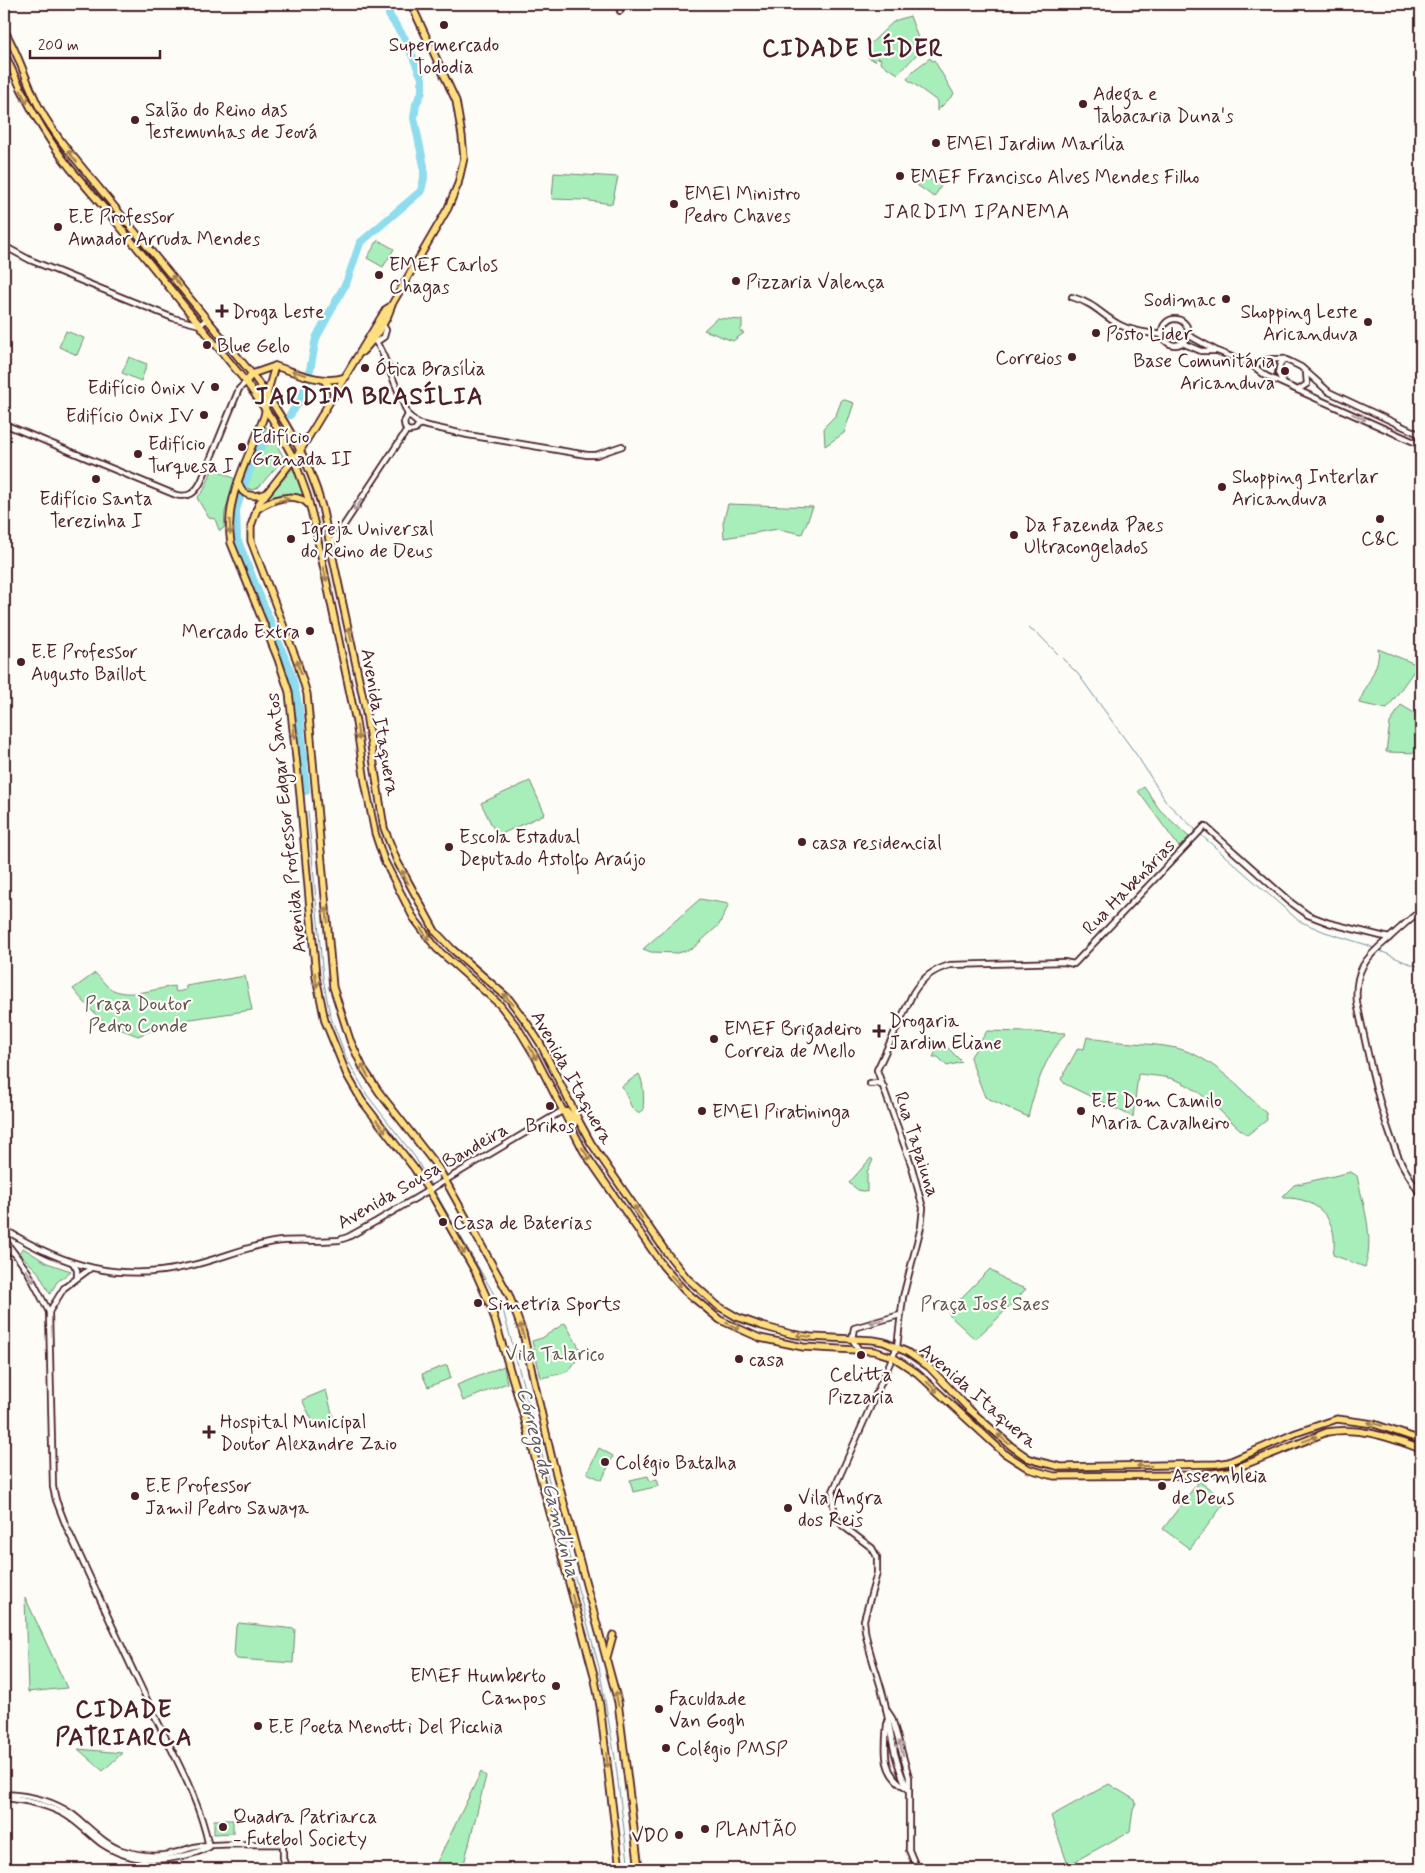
<svg xmlns="http://www.w3.org/2000/svg" width="1425" height="1873" font-family="Mynerve,sans-serif">
	<style>
		.green { fill: #a8eeba; stroke: #798672 }
		.lines { fill: none; stroke-linecap: round; stroke-linejoin: round }
		.stream { stroke: #73909f; stroke-width: 1 }
		.river { stroke: #8edced; stroke-width: 8 }
		.minor-casing { stroke: #4a1f2b; stroke-width: 8 }
		.major-casing { stroke: #4a1f2b; stroke-width: 9 }
		.minor { stroke: #fdfcf7; stroke-width: 4.5 }
		.major { stroke: #fedf80; stroke-width: 5.5 }
		.oneway { stroke: #a47f56 }
		.oneway2 { stroke: #ac999b }
		.poi-dot { fill: #4a1f2b; stroke: #fdfcf7; stroke-width: 2 }
		.labels { text-anchor: middle; stroke-width: 4.5; stroke-linejoin: round; paint-order: stroke }
		.poi-label { font-size: 19px; fill: #4a1f2b; stroke: #fdfcf7; text-anchor: start }
		.street-label { font-size: 19px; fill: #4a1f2b; stroke: #fdfcf7 }
		.park-label { font-size: 19px; fill: #62534f; stroke: #fdfcf7 }
		.neighbourhood-label { font-size: 20px; letter-spacing: 1px; fill: #4a1f2b; stroke: #fdfcf7 }
		.water-label { font-size: 20px; font-style: italic; fill: #5e5865; stroke: #fdfcf7 }
		.district-label { font-size: 24px; font-weight: bold; letter-spacing: 1px; fill: #4a1f2b; stroke: #fdfcf7 }
	</style>
	<rect width="100%" height="100%" fill="#fdfcf7"/>
	<filter id="ink" filterUnits="userSpaceOnUse"><feTurbulence type="fractalNoise" baseFrequency=".02" numOctaves="2"/><feDisplacementMap in="SourceGraphic" scale="10" xChannelSelector="R" yChannelSelector="G"/><feConvolveMatrix kernelMatrix="1 2 1 2 8 2 1 2 1" color-interpolation-filters="sRGB"/></filter>
	<g filter="url(#ink)">
		<g class="green">
			<polygon points="910,16 922,49 898,74 880,63 881,59 877,58 875,61 868,57 871,52 866,48 894,21"/>
			<polygon points="930,58 932,61 934,60 954,94 937,111 937,101 907,79 914,70"/>
			<polygon points="554,173 618,177 612,204 583,200 552,199"/>
			<polygon points="923,175 941,186 934,197 917,185"/>
			<polygon points="378,240 394,249 383,267 367,258"/>
			<polygon points="717,318 742,320 742,327 740,331 744,333 733,341 704,330"/>
			<polygon points="66,331 84,338 77,355 59,347"/>
			<polygon points="129,357 147,364 141,381 122,373"/>
			<polygon points="842,399 854,403 844,433 825,446 824,427 836,415"/>
			<polygon points="266,426 284,458 259,487 252,490 247,488 245,484"/>
			<polygon points="213,468 235,479 225,512 224,528 221,530 219,530 215,519 209,518 197,498 204,490"/>
			<polygon points="293,468 304,496 291,493 265,501"/>
			<polygon points="728,504 813,507 802,534 778,529 724,538 723,523"/>
			<path d="M1378,649l40,16 -31,44 -28,-6c5,-14 23,-40 19,-54z"/>
			<polygon points="1401,705 1421,717 1421,753 1386,752 1390,723"/>
			<polygon points="530,781 545,814 497,836 481,803"/>
			<polygon points="1144,787 1160,810 1189,837 1179,847 1138,791"/>
			<polygon points="700,899 729,904 719,925 692,949 678,953 651,952 643,949"/>
			<path d="M95,973c4,3 7,8 11,12 16,16 48,4 68,1l2,6 10,-2v-4l59,-10 7,34 -68,10 1,4 -29,5 -18,7 -23,-9 -2,2 -21,-18 -19,-22z"/>
			<path d="M987,1031l79,2c-22,25 -30,53 -38,84l-43,-20 -15,-39z"/>
			<path d="M1087,1037c29,7 60,5 89,11 36,8 64,41 90,65l1,7 -20,15c-22,-17 -41,-42 -66,-53 -13,-6 -28,-6 -42,-8l-1,1 -5,42 -68,-33 -4,-5 17,-31 6,1z"/>
			<polygon points="941,1041 962,1062 947,1066 938,1057 933,1057"/>
			<path d="M639,1074c5,9 5,25 4,36l-5,3 -6,-5 -10,-22z"/>
			<polygon points="871,1158 873,1160 867,1172 867,1192 858,1190 849,1183"/>
			<path d="M1351,1172l6,4c6,29 18,61 8,91l-32,-12c7,-34 -15,-58 -49,-57l-1,-2 11,-11z"/>
			<polygon points="23,1248 47,1263 71,1271 57,1282 50,1294 38,1272 19,1253"/>
			<polygon points="990,1269 1010,1283 1026,1289 996,1320 975,1339 950,1316 948,1311"/>
			<path d="M565,1323l16,28c-12,25 -15,21 -40,27l-9,-37 10,-3z"/>
			<polygon points="447,1365 451,1378 428,1387 422,1374"/>
			<polygon points="504,1366 507,1383 463,1401 457,1385"/>
			<polygon points="326,1390 334,1421 316,1428 302,1400"/>
			<polygon points="599,1448 613,1456 602,1480 587,1473"/>
			<polygon points="648,1476 650,1481 657,1479 659,1486 633,1492 630,1480"/>
			<polygon points="1199,1481 1226,1501 1190,1549 1163,1529"/>
			<polygon points="25,1598 26,1599 67,1688 28,1692"/>
			<polygon points="239,1623 295,1629 293,1663 237,1659 234,1655 236,1626"/>
			<polygon points="78,1749 122,1753 103,1771"/>
			<polygon points="481,1772 486,1776 463,1868 437,1869 436,1864"/>
			<polygon points="1109,1784 1135,1800 1136,1804 1133,1810 1130,1831 1068,1865 1051,1816"/>
			<polygon points="214,1820 233,1820 233,1833 214,1834"/>
		</g>
		<g class="lines">
			<g class="stream">
				<polyline points="1028,628 1039,635 1078,674 1138,757 1167,803 1197,831"/>
				<polyline points="308,811 323,978 330,1015 346,1057 367,1095 415,1157 503,1310 599,1667 615,1758 629,1869"/>
				<polyline points="1200,834 1299,921 1325,932 1367,945 1405,962 1421,967"/>
			</g>
			<g class="river">
				<polyline points="310,370 316,338 347,281 360,243 421,191 424,178 424,166 414,118 416,104 422,92 422,78 405,39 389,15 390,4"/>
				<polyline points="290,415 301,399 307,382"/>
				<path d="M243,489c8,-23 13,-40 31,-58"/>
				<polyline points="241,494 236,510 237,539 292,676 299,708 306,791"/>
			</g>
			<defs>
				<g id="minor">
					<polyline points="620,11 621,4"/>
					<polyline points="4,246 30,260 173,318 200,325 207,319"/>
					<path d="M1072,297c24,7 29,18 48,28 13,7 29,8 43,10"/>
					<circle cx="1175" cy="332" r="13"/>
					<polyline points="1188,335 1217,351 1252,365 1266,376 1421,445"/>
					<polyline points="373,341 378,341 384,337 386,330 382,323"/>
					<polyline points="376,342 381,350 408,415 419,424 468,435 587,455 596,455 622,446"/>
					<polyline points="1182,343 1201,351 1216,351"/>
					<polyline points="1252,365 1271,359 1284,359 1291,362 1301,367 1329,392 1421,435"/>
					<polyline points="1283,382 1278,373 1280,364 1284,359"/>
					<polyline points="1298,390 1307,384 1306,373"/>
					<polyline points="408,415 404,422 405,428 409,431 415,430 419,424"/>
					<path d="M4,424l172,71c13,3 19,-2 25,-13l38,-93 7,-7"/>
					<polyline points="321,556 334,540 407,430"/>
					<path d="M1421,910c-11,9 -22,19 -33,29 -23,19 -34,32 -31,64 11,51 21,104 41,153 6,14 16,27 23,40"/>
					<polyline points="870,1084 878,1083 884,1087"/>
					<path d="M4,1229c59,37 115,54 185,37 28,-6 56,-19 85,-24 21,-3 43,0 65,-2l9,-3 29,-16 185,-110"/>
					<path d="M4,1239l24,33 21,40 4,175 3,13 10,26c29,61 56,123 86,184 21,44 47,87 57,137"/>
					<polyline points="4,1249 14,1253"/>
					<polyline points="73,1263 77,1270 77,1277"/>
					<polyline points="49,1312 64,1288 91,1268"/>
					<polyline points="859,1350 852,1339 854,1328 900,1315"/>
					<polyline points="886,1709 892,1718 909,1777 909,1850 917,1869"/>
					<path d="M887,1724c-2,26 -6,50 20,64"/>
					<path d="M908,1789c-13,-25 -17,-54 -22,-81 -5,-27 -17,-52 -21,-78l-1,-10 13,-47v-16l-5,-9 -29,-22 -6,-7 -4,-14v-14l64,-144 6,-50 18,-70 2,-19 -12,-44 -34,-94 36,-77c10,-16 20,-23 37,-28l114,-3 10,2 131,-138 84,75 19,14 21,8 60,15"/>
					<path d="M4,1794c24,1 48,6 68,20 16,12 30,29 49,36 16,5 37,8 53,3 9,-2 17,-6 26,-7 27,-3 56,-1 83,-2v14l4,11"/>
					<path d="M4,1798c23,2 42,6 62,17 13,8 24,20 36,29 27,18 55,19 85,11 8,-2 15,-4 22,-8"/>
				</g>
				<g id="major">
					<path d="M4,30c15,24 22,52 35,77 8,15 18,29 28,42l185,225c30,41 57,84 70,133l43,200 19,121 13,33 38,70 17,18 57,50 18,24 13,20 40,80 11,20 75,109 21,26 31,28 19,11 25,9 29,8 20,3 62,3 11,2 23,10 22,15 41,43 41,36 17,12 8,3 25,6 156,-3 12,-2 67,-29 41,-14 37,5 47,16"/>
					<path d="M4,52c19,43 37,79 66,116l47,55 129,159 26,37 22,40 13,36 7,27 42,200 9,60 10,51 9,27 29,57 24,32 63,56 18,23 18,30 48,94 79,114 21,24 36,30 40,18 43,9 71,4 19,6 24,16 87,80 25,16 25,7 142,-1 33,-4 98,-39c33,-6 63,6 94,17"/>
					<polyline points="391,306 386,309 300,451 259,503 251,526 251,541 297,661 307,694 333,987 350,1040 363,1068 379,1092 439,1169 509,1295 523,1333 552,1459 618,1702 639,1869"/>
					<path d="M362,352c8,-7 28,-35 29,-46l57,-98 10,-24 6,-26 -2,-22 -6,-35 -45,-97"/>
					<path d="M275,366c-3,10 -6,20 -8,30 -1,7 -1,16 -4,23 -14,39 -40,80 -32,124l47,116 11,33 11,103 16,182 9,44 22,54 15,26 52,67 20,31 41,72 16,36 33,110 70,258 6,31 20,163"/>
					<path d="M275,366c23,7 47,19 71,11"/>
					<polyline points="323,380 331,387 334,396"/>
					<polyline points="246,382 252,374 275,366"/>
					<path d="M239,484c3,13 15,13 26,10"/>
					<path d="M256,510c14,-10 40,-20 53,-5"/>
					<polyline points="562,1111 568,1112 575,1122"/>
					<polyline points="607,1657 613,1635"/>
				</g>
			</defs>
			<use href="#minor" class="minor-casing"/>
			<use href="#major" class="major-casing"/>
			<use href="#minor" class="minor"/>
			<use href="#major" class="major"/>
		</g>
		<defs><path id="oneway-shaft" d="M-6 0H5M1.5-3L5.5 0L1.5 3" fill="none" stroke-width="1.6" stroke-linecap="round" stroke-linejoin="round" transform="scale(1.25)"/></defs>
		<g class="oneway">
			<use href="#oneway-shaft" transform="translate(24 97) rotate(64)"/>
			<use href="#oneway-shaft" transform="translate(72 156) rotate(-130)"/>
			<use href="#oneway-shaft" transform="translate(176 281) rotate(-130)"/>
			<use href="#oneway-shaft" transform="translate(299 373) rotate(-163)"/>
			<use href="#oneway-shaft" transform="translate(282 500) rotate(-14)"/>
			<use href="#oneway-shaft" transform="translate(230 527) rotate(87)"/>
			<use href="#oneway-shaft" transform="translate(325 574) rotate(78)"/>
			<use href="#oneway-shaft" transform="translate(350 634) rotate(-102)"/>
			<use href="#oneway-shaft" transform="translate(299 667) rotate(-109)"/>
			<use href="#oneway-shaft" transform="translate(294 731) rotate(84)"/>
			<use href="#oneway-shaft" transform="translate(358 733) rotate(82)"/>
			<use href="#oneway-shaft" transform="translate(405 877) rotate(-117)"/>
			<use href="#oneway-shaft" transform="translate(327 915) rotate(-95)"/>
			<use href="#oneway-shaft" transform="translate(425 934) rotate(55)"/>
			<use href="#oneway-shaft" transform="translate(316 980) rotate(82)"/>
			<use href="#oneway-shaft" transform="translate(508 999) rotate(-133)"/>
			<use href="#oneway-shaft" transform="translate(533 1053) rotate(61)"/>
			<use href="#oneway-shaft" transform="translate(365 1071) rotate(-120)"/>
			<use href="#oneway-shaft" transform="translate(381 1126) rotate(52)"/>
			<use href="#oneway-shaft" transform="translate(586 1154) rotate(58)"/>
			<use href="#oneway-shaft" transform="translate(638 1212) rotate(-124)"/>
			<use href="#oneway-shaft" transform="translate(461 1248) rotate(60)"/>
			<use href="#oneway-shaft" transform="translate(676 1281) rotate(49)"/>
			<use href="#oneway-shaft" transform="translate(733 1326) rotate(24)"/>
			<use href="#oneway-shaft" transform="translate(522 1331) rotate(-107)"/>
			<use href="#oneway-shaft" transform="translate(804 1336) rotate(-172)"/>
			<use href="#oneway-shaft" transform="translate(932 1387) rotate(44)"/>
			<use href="#oneway-shaft" transform="translate(1375 1424) rotate(-167)"/>
			<use href="#oneway-shaft" transform="translate(1003 1439) rotate(-140)"/>
			<use href="#oneway-shaft" transform="translate(1310 1439) rotate(-21)"/>
			<use href="#oneway-shaft" transform="translate(1144 1466) rotate(180)"/>
			<use href="#oneway-shaft" transform="translate(574 1602) rotate(75)"/>
			<use href="#oneway-shaft" transform="translate(617 1699) rotate(-102)"/>
			<use href="#oneway-shaft" transform="translate(607 1760) rotate(83)"/>
		</g>
		<g class="oneway2">
			<use href="#oneway-shaft" transform="translate(1359 417) rotate(25)"/>
			<use href="#oneway-shaft" transform="translate(358 505) rotate(123)"/>
			<use href="#oneway-shaft" transform="translate(30 1276) rotate(58)"/>
			<use href="#oneway-shaft" transform="translate(877 1321) rotate(167)"/>
			<use href="#oneway-shaft" transform="translate(901 1748) rotate(-106)"/>
		</g>
	</g>
	<g class="poi-dot">
		<circle cx="444" cy="25" r="5"/>
		<circle cx="1083" cy="104" r="5"/>
		<circle cx="135" cy="120" r="5"/>
		<circle cx="936" cy="143" r="5"/>
		<circle cx="900" cy="176" r="5"/>
		<circle cx="674" cy="204" r="5"/>
		<circle cx="58" cy="227" r="5"/>
		<circle cx="379" cy="275" r="5"/>
		<circle cx="736" cy="281" r="5"/>
		<circle cx="1226" cy="299" r="5"/>
		<path d="M219.5 303.5h5v5h5v5h-5v5h-5v-5h-5v-5h5z"/>
		<circle cx="1368" cy="322" r="5"/>
		<circle cx="1096" cy="333" r="5"/>
		<circle cx="207" cy="345" r="5"/>
		<circle cx="1072" cy="357" r="5"/>
		<circle cx="365" cy="368" r="5"/>
		<circle cx="1285" cy="371" r="5"/>
		<circle cx="215" cy="387" r="5"/>
		<circle cx="204" cy="415" r="5"/>
		<circle cx="242" cy="447" r="5"/>
		<circle cx="138" cy="454" r="5"/>
		<circle cx="96" cy="479" r="5"/>
		<circle cx="1222" cy="487" r="5"/>
		<circle cx="1380" cy="519" r="5"/>
		<circle cx="1014" cy="535" r="5"/>
		<circle cx="291" cy="539" r="5"/>
		<circle cx="310" cy="631" r="5"/>
		<circle cx="21" cy="662" r="5"/>
		<circle cx="802" cy="842" r="5"/>
		<circle cx="449" cy="847" r="5"/>
		<path d="M876.5 1023.5h5v5h5v5h-5v5h-5v-5h-5v-5h5z"/>
		<circle cx="714" cy="1039" r="5"/>
		<circle cx="550" cy="1106" r="5"/>
		<circle cx="702" cy="1111" r="5"/>
		<circle cx="1081" cy="1111" r="5"/>
		<circle cx="443" cy="1222" r="5"/>
		<circle cx="478" cy="1303" r="5"/>
		<circle cx="861" cy="1355" r="5"/>
		<circle cx="739" cy="1359" r="5"/>
		<path d="M206.5 1424.5h5v5h5v5h-5v5h-5v-5h-5v-5h5z"/>
		<circle cx="605" cy="1462" r="5"/>
		<circle cx="1162" cy="1486" r="5"/>
		<circle cx="135" cy="1496" r="5"/>
		<circle cx="788" cy="1508" r="5"/>
		<circle cx="556" cy="1686" r="5"/>
		<circle cx="659" cy="1709" r="5"/>
		<circle cx="258" cy="1726" r="5"/>
		<circle cx="666" cy="1748" r="5"/>
		<circle cx="223" cy="1827" r="5"/>
		<circle cx="705" cy="1829" r="5"/>
		<circle cx="679" cy="1835" r="5"/>
	</g>
	<g class="labels">
		<g class="poi-label">
			<text x="444" y="51" text-anchor="middle">Supermercado<tspan x="444" dy="22">Tododia</tspan></text>
			<text x="1093" y="100">Adega e<tspan x="1093" dy="22">Tabacaria Duna's</tspan></text>
			<text x="145" y="116">Salão do Reino das<tspan x="145" dy="22">Testemunhas de Jeová</tspan></text>
			<text x="946" y="150">EMEI Jardim Marília</text>
			<text x="910" y="183">EMEF Francisco Alves Mendes Filho</text>
			<text x="684" y="200">EMEI Ministro<tspan x="684" dy="22">Pedro Chaves</tspan></text>
			<text x="68" y="223">E.E Professor<tspan x="68" dy="22">Amador Arruda Mendes</tspan></text>
			<text x="389" y="271">EMEF Carlos<tspan x="389" dy="22">Chagas</tspan></text>
			<text x="746" y="288">Pizzaria Valença</text>
			<text x="1216" y="306" text-anchor="end">Sodimac</text>
			<text x="232" y="318">Droga Leste</text>
			<text x="1358" y="318" text-anchor="end">Shopping Leste<tspan x="1358" dy="22">Aricanduva</tspan></text>
			<text x="1106" y="340">Posto Lider</text>
			<text x="217" y="352">Blue Gelo</text>
			<text x="1062" y="364" text-anchor="end">Correios</text>
			<text x="1275" y="367" text-anchor="end">Base Comunitária<tspan x="1275" dy="22">Aricanduva</tspan></text>
			<text x="375" y="375">Ótica Brasília</text>
			<text x="205" y="394" text-anchor="end">Edifício Onix V</text>
			<text x="194" y="422" text-anchor="end">Edifício Onix IV</text>
			<text x="252" y="443">Edifício<tspan x="252" dy="22">Granada II</tspan></text>
			<text x="148" y="450">Edifício<tspan x="148" dy="22">Turquesa I</tspan></text>
			<text x="1232" y="483">Shopping Interlar<tspan x="1232" dy="22">Aricanduva</tspan></text>
			<text x="96" y="505" text-anchor="middle">Edifício Santa<tspan x="96" dy="22">Terezinha I</tspan></text>
			<text x="1024" y="531">Da Fazenda Paes<tspan x="1024" dy="22">Ultracongelados</tspan></text>
			<text x="301" y="535">Igreja Universal<tspan x="301" dy="22">do Reino de Deus</tspan></text>
			<text x="1380" y="545" text-anchor="middle">C&amp;C</text>
			<text x="300" y="638" text-anchor="end">Mercado Extra</text>
			<text x="31" y="658">E.E Professor<tspan x="31" dy="22">Augusto Baillot</tspan></text>
			<text x="459" y="843">Escola Estadual<tspan x="459" dy="22">Deputado Astolfo Araújo</tspan></text>
			<text x="812" y="849">casa residencial</text>
			<text x="889" y="1027">Drogaria<tspan x="889" dy="22">Jardim Eliane</tspan></text>
			<text x="724" y="1035">EMEF Brigadeiro<tspan x="724" dy="22">Correia de Mello</tspan></text>
			<text x="1091" y="1107">E.E Dom Camilo<tspan x="1091" dy="22">Maria Cavalheiro</tspan></text>
			<text x="712" y="1118">EMEI Piratininga</text>
			<text x="550" y="1132" text-anchor="middle">Brikos</text>
			<text x="453" y="1229">Casa de Baterias</text>
			<text x="488" y="1310">Simetria Sports</text>
			<text x="749" y="1366">casa</text>
			<text x="861" y="1381" text-anchor="middle">Celitta<tspan x="861" dy="22">Pizzaria</tspan></text>
			<text x="220" y="1428">Hospital Municipal<tspan x="220" dy="22">Doutor Alexandre Zaio</tspan></text>
			<text x="615" y="1469">Colégio Batalha</text>
			<text x="1172" y="1482">Assembleia<tspan x="1172" dy="22">de Deus</tspan></text>
			<text x="145" y="1492">E.E Professor<tspan x="145" dy="22">Jamil Pedro Sawaya</tspan></text>
			<text x="798" y="1504">Vila Angra<tspan x="798" dy="22">dos Reis</tspan></text>
			<text x="546" y="1682" text-anchor="end">EMEF Humberto<tspan x="546" dy="22">Campos</tspan></text>
			<text x="669" y="1705">Faculdade<tspan x="669" dy="22">Van Gogh</tspan></text>
			<text x="268" y="1733">E.E Poeta Menotti Del Picchia</text>
			<text x="676" y="1755">Colégio PMSP</text>
			<text x="233" y="1823">Quadra Patriarca<tspan x="233" dy="22">- Futebol Society</tspan></text>
			<text x="715" y="1836">PLANTÃO</text>
			<text x="669" y="1842" text-anchor="end">VDO</text>
		</g>
		<g class="street-label">
			<text transform="translate(381 722) rotate(80)" y="7">Avenida Itaquera</text>
			<text transform="translate(285 823) rotate(-96)" y="7">Avenida Professor Edgar Santos</text>
			<text transform="translate(1128 886) rotate(-46)" y="7">Rua Habenárias</text>
			<text transform="translate(573 1077) rotate(61)" y="7">Avenida Itaquera</text>
			<text transform="translate(918 1144) rotate(72)" y="7">Rua Tapaiuna</text>
			<text transform="translate(422 1175) rotate(-30)" y="7">Avenida Sousa Bandeira</text>
			<text transform="translate(979 1395) rotate(41)" y="7">Avenida Itaquera</text>
		</g>
		<g class="park-label">
			<text x="138" y="1010">Praça Doutor<tspan x="138" dy="22">Pedro Conde</tspan></text>
			<text x="985" y="1310">Praça José Saes</text>
			<text x="555" y="1360">Vila Talarico</text>
		</g>
		<g class="neighbourhood-label">
			<text x="977" y="218">JARDIM IPANEMA</text>
		</g>
		<g class="water-label">
			<text transform="translate(549 1482) rotate(75)" y="7">Córrego da Gamelinha</text>
		</g>
		<g class="district-label">
			<text x="853" y="56">CIDADE LÍDER</text>
			<text x="369" y="404">JARDIM BRASÍLIA</text>
			<text x="124" y="1717">CIDADE<tspan x="124" dy="28">PATRIARCA</tspan></text>
		</g>
	</g>
	<rect width="1425" height="1873" fill="none" stroke="#fdfcf7" stroke-width="20"/>
	<rect x="10" y="10" width="1405" height="1853" fill="none" stroke="#4a1f2b" stroke-width="2" filter="url(#ink)"/>
	<path d="M30 50v8h130v-8" fill="none" stroke="#4a1f2b" stroke-width="2.5"/>
	<text x="38" y="50" font-size="15" fill="#4a1f2b" stroke="#fdfcf7" stroke-width="4" paint-order="stroke">200 m</text>
</svg>
